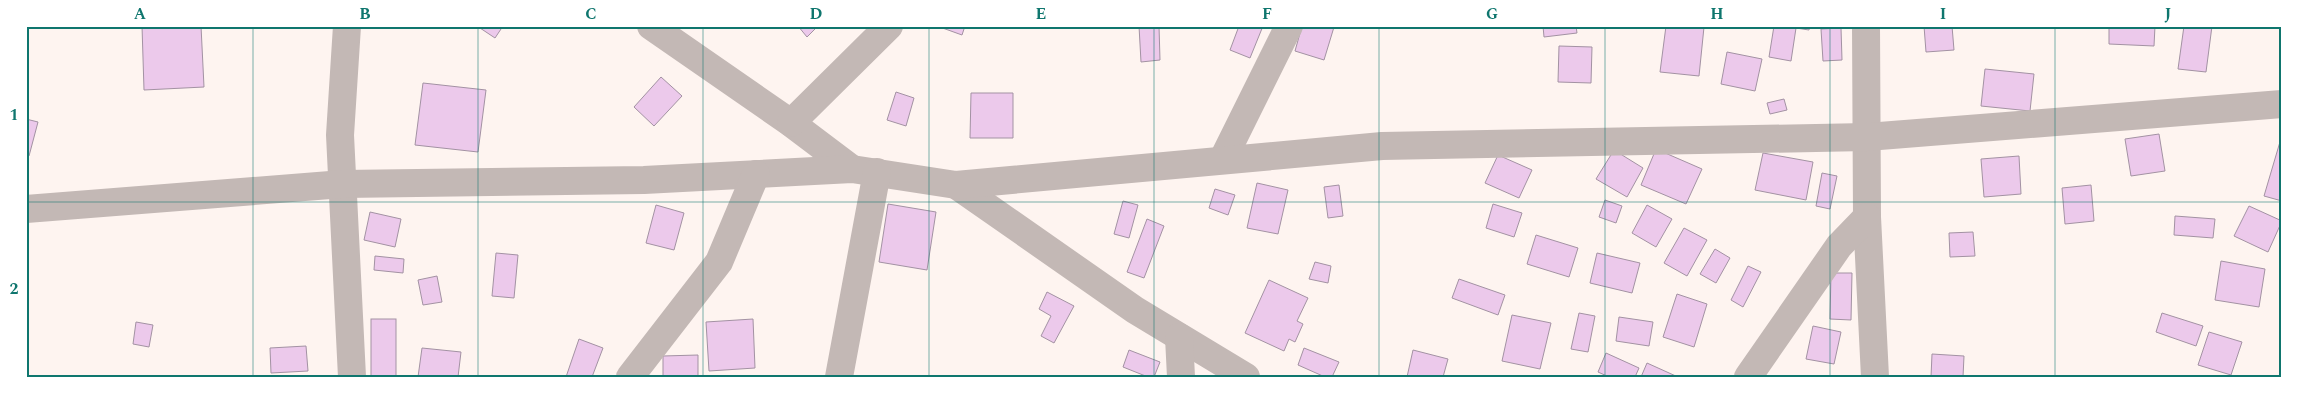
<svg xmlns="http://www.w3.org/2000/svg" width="2308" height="403" font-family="Spectral,serif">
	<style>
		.building { fill: #ecc9eb; stroke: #a392a3 }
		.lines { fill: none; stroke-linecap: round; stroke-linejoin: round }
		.street { stroke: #c3b8b5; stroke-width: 28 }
		.grid { fill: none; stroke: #0f766e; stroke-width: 1; stroke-opacity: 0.55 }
		.neatline { fill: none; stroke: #0f766e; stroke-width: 2 }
		.grid-label { font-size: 16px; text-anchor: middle; font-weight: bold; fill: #0f766e }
	</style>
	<rect width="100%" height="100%" fill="#fef4f0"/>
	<g class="building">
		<polygon points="142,26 201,26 204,87 144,90"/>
		<polygon points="477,26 503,26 495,38"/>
		<polygon points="798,26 818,26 807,37"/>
		<polygon points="937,26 965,26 962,35"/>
		<polygon points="1139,26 1159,26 1160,60 1141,62"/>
		<polygon points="1239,26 1263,26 1250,58 1230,50"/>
		<polygon points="1302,26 1334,27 1324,60 1295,51"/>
		<polygon points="1543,26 1576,26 1577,33 1544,37"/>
		<polygon points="1666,26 1704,27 1699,76 1660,72"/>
		<polygon points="1774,26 1810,26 1809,30 1796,28 1791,61 1769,57"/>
		<polygon points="1924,26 1952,26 1954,50 1926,52"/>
		<polygon points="2109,26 2155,26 2154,46 2109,44"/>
		<polygon points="2184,26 2212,26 2206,72 2178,69"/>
		<polygon points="1841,28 1842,60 1823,61 1821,29"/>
		<polygon points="1559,46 1592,47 1591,83 1558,82"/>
		<polygon points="1727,52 1762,59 1755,91 1721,84"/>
		<polygon points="1985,69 2034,74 2030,111 1981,106"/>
		<polygon points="661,77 682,96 654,126 634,107"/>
		<polygon points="423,83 486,90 478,152 415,145"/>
		<polygon points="896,92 914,98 906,126 887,120"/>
		<polygon points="971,93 1013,93 1013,138 970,138"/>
		<polygon points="1784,99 1787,110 1770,114 1767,103"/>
		<polygon points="26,119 38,122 29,156 26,155"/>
		<polygon points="2159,134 2165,171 2131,176 2125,139"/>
		<polygon points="2282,135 2282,201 2264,196"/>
		<polygon points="1656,149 1702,169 1686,204 1641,185"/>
		<polygon points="1614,150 1643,168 1627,197 1596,179"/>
		<polygon points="1763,153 1813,162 1806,200 1755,190"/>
		<polygon points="1498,155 1532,170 1519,198 1485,183"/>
		<polygon points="2019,156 2021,194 1984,197 1981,159"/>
		<polygon points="1822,173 1837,176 1830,209 1816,206"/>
		<polygon points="1257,183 1288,190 1278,234 1247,228"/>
		<polygon points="1339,185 1343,216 1328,218 1324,187"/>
		<polygon points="2091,185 2094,221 2065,224 2062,188"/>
		<polygon points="1215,189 1235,195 1228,215 1209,208"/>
		<polygon points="1605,200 1622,206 1616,223 1599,217"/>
		<polygon points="1123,201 1138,205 1129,238 1114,234"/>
		<polygon points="888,204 936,212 927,270 879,262"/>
		<polygon points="1493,204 1522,213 1514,237 1486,228"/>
		<polygon points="656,205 684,213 674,250 646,243"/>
		<polygon points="1647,205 1672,219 1656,247 1632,233"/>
		<polygon points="2249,206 2282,221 2268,252 2234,236"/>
		<polygon points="370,212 401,219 395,247 364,240"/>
		<polygon points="2175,216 2215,219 2213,238 2174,235"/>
		<polygon points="1147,219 1164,226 1144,278 1127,272"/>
		<polygon points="1684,228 1707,240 1687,276 1664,263"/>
		<polygon points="1973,232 1975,256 1950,257 1949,233"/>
		<polygon points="1536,235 1578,248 1569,277 1527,264"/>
		<polygon points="1715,249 1730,258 1716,283 1700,274"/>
		<polygon points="496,253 518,255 514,298 492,296"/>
		<polygon points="1597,253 1640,263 1632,293 1590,283"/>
		<polygon points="375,256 404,259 403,273 374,270"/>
		<polygon points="2221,261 2265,269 2259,307 2215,300"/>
		<polygon points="1315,262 1331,266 1328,283 1309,279"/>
		<polygon points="1748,266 1761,272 1743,307 1731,300"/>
		<polygon points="1831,273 1852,273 1851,320 1830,319"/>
		<polygon points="437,276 442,302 423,305 418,280"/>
		<polygon points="1459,279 1505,295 1498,315 1452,298"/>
		<polygon points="1269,280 1308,298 1297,321 1303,324 1295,342 1289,339 1284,351 1245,333"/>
		<polygon points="1047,292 1074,306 1054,343 1041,336 1051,316 1039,309"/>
		<polygon points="1677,294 1707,304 1694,347 1663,337"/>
		<polygon points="1579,313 1595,316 1588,352 1571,349"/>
		<polygon points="2162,313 2203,326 2196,346 2156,332"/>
		<polygon points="1512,315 1551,323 1540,369 1502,361"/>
		<polygon points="1619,317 1653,322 1649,346 1616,341"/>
		<rect x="371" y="319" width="25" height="58"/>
		<polygon points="753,319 755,368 709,371 706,322"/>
		<polygon points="136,322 153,325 149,347 133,344"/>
		<polygon points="1813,326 1841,332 1834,364 1806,359"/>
		<polygon points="2209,332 2242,342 2231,375 2198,365"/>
		<polygon points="579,339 603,348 592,377 566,377"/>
		<polygon points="306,346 308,371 271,373 270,348"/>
		<polygon points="422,348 461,352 458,377 418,377"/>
		<polygon points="1304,348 1339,362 1332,377 1325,377 1298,365"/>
		<polygon points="1129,350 1160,362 1154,377 1148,377 1123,367"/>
		<polygon points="1413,350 1448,359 1443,377 1407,377"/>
		<polygon points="1606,353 1639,368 1635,377 1609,377 1598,372"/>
		<polygon points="1932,354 1964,356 1963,377 1931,377"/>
		<polygon points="698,355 698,377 663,377 663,356"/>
		<polygon points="1647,363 1678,377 1641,377"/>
	</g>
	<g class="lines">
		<g class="street">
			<polyline points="347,26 340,135 352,377"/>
			<polyline points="651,26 791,123 852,169"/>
			<polyline points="1866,26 1867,217 1875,377"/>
			<polyline points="791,123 889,26"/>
			<polyline points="1223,159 1289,26"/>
			<polyline points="956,185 1135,310 1246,377"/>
			<polyline points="26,209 343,184 644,180 852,169 956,185 1382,146 1867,137 2282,104"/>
			<polyline points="1179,337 1181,377"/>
			<polyline points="630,377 719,262 756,174"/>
			<polyline points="839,377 877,172"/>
			<polyline points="1748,377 1839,246 1867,217"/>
		</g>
	</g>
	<path class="grid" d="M253,26v351M478,26v351M703,26v351M929,26v351M1154,26v351M1379,26v351M1605,26v351M1830,26v351M2055,26v351M26,202h2256"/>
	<rect width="2308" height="403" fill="none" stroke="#ffffff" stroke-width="55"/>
	<rect x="28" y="28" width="2252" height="348" class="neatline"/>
	<g class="grid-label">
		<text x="140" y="19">A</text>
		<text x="365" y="19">B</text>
		<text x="591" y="19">C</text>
		<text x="816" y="19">D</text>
		<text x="1041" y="19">E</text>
		<text x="1267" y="19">F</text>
		<text x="1492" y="19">G</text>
		<text x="1717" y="19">H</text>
		<text x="1943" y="19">I</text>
		<text x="2168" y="19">J</text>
		<text x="14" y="120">1</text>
		<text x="14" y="294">2</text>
	</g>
</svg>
